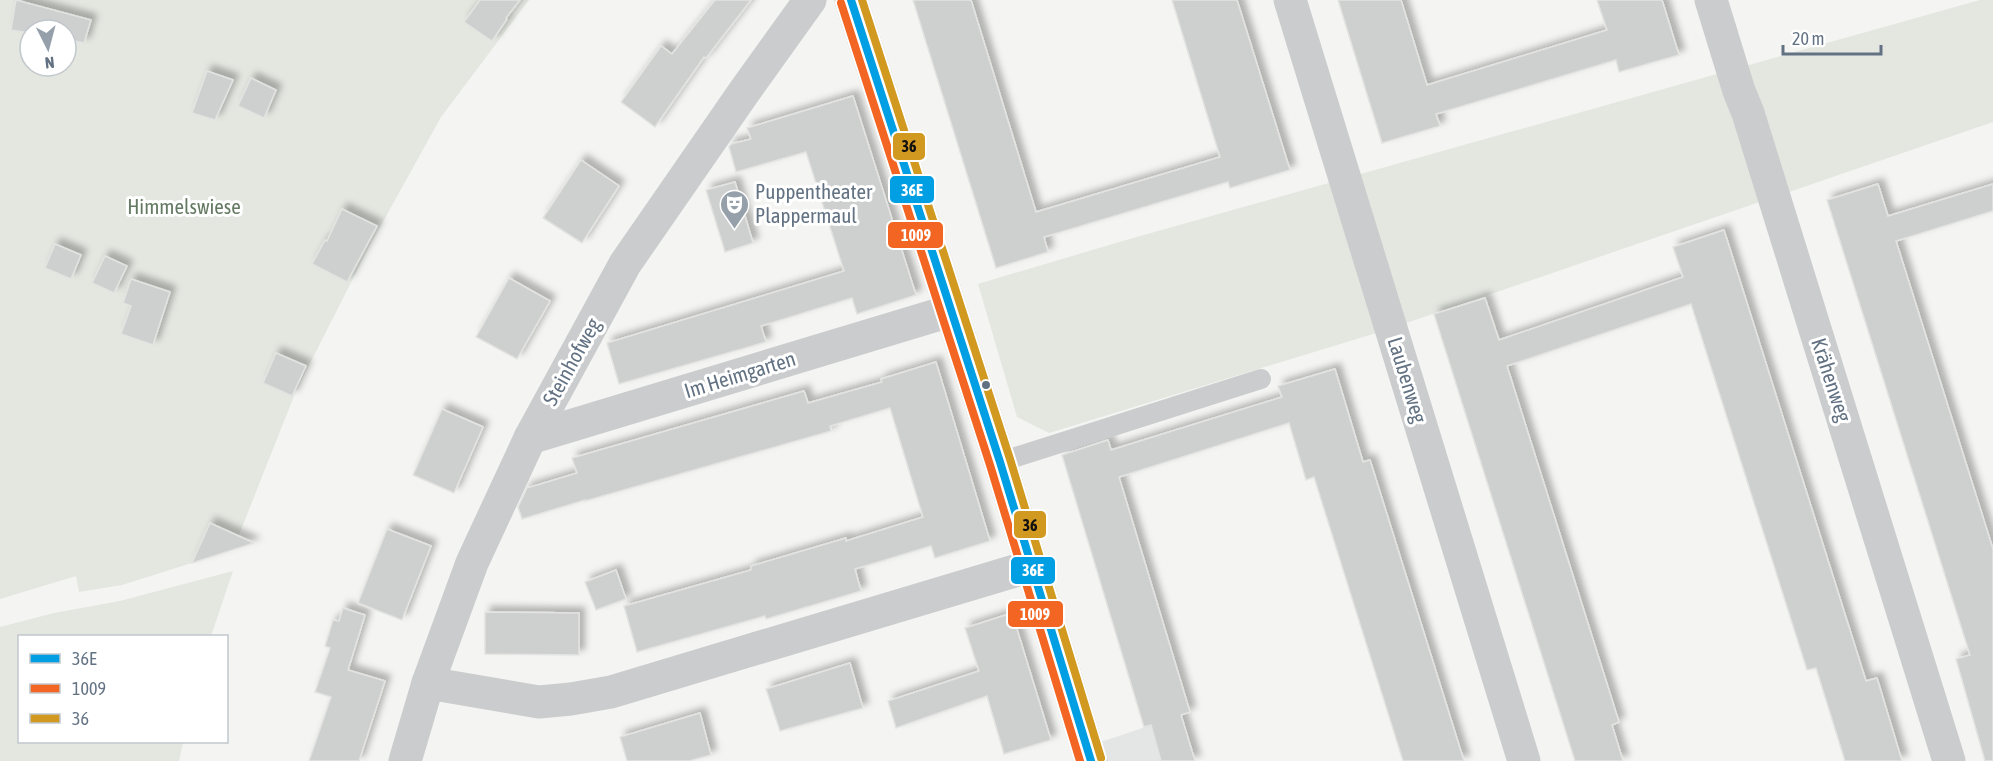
<svg xmlns="http://www.w3.org/2000/svg" width="1993" height="761" font-family="'Asap Condensed',sans-serif">
	<style>
		.built { fill: #e4e6e5 }
		.green { fill: #e3e7e0; fill-rule: evenodd }
		.building { fill: #cecfcf; stroke: #e3e3e2; stroke-width: 1.5; filter: url(#shadow) }
		.lines { fill: none; stroke-linecap: round; stroke-linejoin: round }
		.lane { stroke: #cbcccd; stroke-width: 20 }
		.street { stroke: #cbcccd; stroke-width: 33 }
		.bus-1-casing { stroke: #fff; stroke-width: 12 }
		.bus-2-casing { stroke: #fff; stroke-width: 12 }
		.bus-3-casing { stroke: #fff; stroke-width: 12 }
		.bus-1 { stroke: #009ee2; stroke-width: 8 }
		.bus-2 { stroke: #f26522; stroke-width: 8 }
		.bus-3 { stroke: #d29921; stroke-width: 8 }
		.bus-dot { fill: #637283; stroke: #fff; stroke-width: 2 }
		.labels { text-anchor: middle; stroke-width: 6; stroke-linejoin: round; paint-order: stroke }
		.poi-label { font-size: 21px; fill: #637283; stroke: #fff; text-anchor: start }
		.park-label { font-size: 21px; fill: #657a62; stroke: #fff }
		.street-label { font-size: 21px; fill: #637283; stroke: #fff }
		.line-badge { stroke: #fff; stroke-width: 2 }
		.badge-label { font-size: 16px; text-anchor: middle; font-weight: bold; fill: #fff }
		.pale-badge-label { font-size: 16px; text-anchor: middle; font-weight: bold; fill: #111 }
	</style>
	<defs>
		<filter id="shadow"><feDropShadow dx="5.5" dy="-5.5" stdDeviation="3" flood-color="#0004"/></filter>
	</defs>
	<rect width="100%" height="100%" fill="#f4f4f2"/>
	<polygon class="built" points="1181,715 1195,761 1091,761 1086,747"/>
	<g class="green">
		<path d="M0,0h529l-88,117 -72,130 -73,144 -63,159 -111,35 -43,7 -3,-16 -76,23zM30,30h36v36h-36z"/>
		<polygon points="1980,0 1993,0 1993,122 1386,330 1049,433 1017,417 978,284 1126,240"/>
		<polygon points="233,571 211,636 20,636 20,742 183,742 179,761 0,761 0,627 54,613 120,601"/>
	</g>
	<g class="building">
		<polygon points="16,0 91,20 84,43 66,39 66,30 30,30 30,33 11,30"/>
		<polygon points="480,0 520,0 506,18 507,19 492,41 464,22"/>
		<polygon points="715,0 751,0 706,58 704,57 655,127 621,102 661,46 672,54"/>
		<polygon points="913,0 971,0 1036,212 1220,157 1172,0 1237,0 1290,170 1230,188 1228,182 1044,237 1048,252 996,268"/>
		<polygon points="1338,0 1401,0 1427,85 1607,30 1597,0 1662,0 1679,55 1619,72 1616,60 1436,114 1440,126 1382,143"/>
		<polygon points="207,71 233,80 215,120 192,113"/>
		<polygon points="251,78 276,90 264,118 238,106"/>
		<polygon points="853,96 916,295 857,314 852,298 761,326 766,342 619,384 607,343 844,271 806,152 736,172 729,147 731,144 751,139 747,128"/>
		<polygon points="581,160 619,186 582,243 543,218"/>
		<polygon points="735,182 753,243 725,252 706,190"/>
		<polygon points="1878,184 1888,216 1993,184 1993,211 1896,241 1993,549 1993,761 1985,761 1956,659 1970,655 1827,200"/>
		<polygon points="342,209 377,226 347,282 312,264 325,240 327,241"/>
		<polygon points="1724,230 1866,681 1877,678 1902,761 1845,761 1816,668 1807,670 1691,304 1507,366 1619,722 1612,725 1623,761 1575,761 1434,314 1485,298 1499,340 1683,277 1673,247"/>
		<polygon points="55,244 81,255 71,279 45,268"/>
		<polygon points="105,256 127,266 114,293 92,283"/>
		<polygon points="509,278 550,301 517,359 476,337"/>
		<polygon points="131,279 170,292 153,345 121,334 131,306 123,303"/>
		<polygon points="276,353 306,366 292,396 263,383"/>
		<polygon points="936,362 990,541 935,558 931,546 855,569 861,591 766,619 765,616 637,652 624,606 751,570 751,566 846,538 846,541 923,517 890,408 830,426 831,431 585,501 585,500 522,519 518,507 527,488 577,473 572,458 804,391 808,403 882,382 881,379"/>
		<polygon points="1335,369 1363,462 1370,460 1464,761 1403,761 1314,477 1306,480 1289,423 1119,477 1190,712 1181,715 1195,761 1161,761 1151,725 1144,727 1062,455 1108,440 1111,450 1282,397 1278,386"/>
		<polygon points="442,409 483,427 454,493 413,475"/>
		<polygon points="210,523 254,543 192,563"/>
		<polygon points="387,529 431,546 402,620 358,603"/>
		<polygon points="616,570 626,599 596,610 585,582"/>
		<polygon points="343,608 365,615 348,670 385,681 359,761 309,761 331,697 315,692 330,648 325,646 333,620 339,621"/>
		<polygon points="485,612 579,613 579,655 485,654"/>
		<polygon points="1012,613 1051,740 1004,754 987,696 896,728 888,701 979,671 965,628"/>
		<polygon points="850,663 863,708 780,731 766,689"/>
		<polygon points="700,713 711,755 689,761 627,761 620,737"/>
	</g>
	<g class="lines">
		<polyline class="lane" points="1000,462 1261,379"/>
		<g class="street">
			<polyline points="851,0 1000,462 1091,761"/>
			<polyline points="1290,0 1524,761"/>
			<polyline points="1711,0 1739,91 1748,113 1949,761"/>
			<polyline points="530,438 950,311"/>
			<polyline points="428,683 539,702 571,699 611,692 1031,566"/>
			<polyline points="405,761 428,683 472,563 530,438 625,264 744,92 810,0"/>
		</g>
		<defs>
			<polyline id="bus-1" points="851,0 1000,462 1091,761"/>
			<polyline id="bus-2" points="841,3 990,465 1080,761"/>
			<polyline id="bus-3" points="862,0 1010,459 1101,758"/>
		</defs>
		<use href="#bus-1" class="bus-1-casing"/>
		<use href="#bus-2" class="bus-2-casing"/>
		<use href="#bus-3" class="bus-3-casing"/>
		<use href="#bus-1" class="bus-1"/>
		<use href="#bus-2" class="bus-2"/>
		<use href="#bus-3" class="bus-3"/>
	</g>
	<defs>
		<symbol id="theatre-pin" viewBox="-11 -11 22 30"><path d="M0 17L-7.5 6A9.5 9.5 0 1 1 7.5 6Z" fill="#96a0aa" stroke="#fff"/><path d="M-5-5.5Q0-4 5-5.5V0Q5 5 0 6Q-5 5-5 0ZM-3.3-2.5H-1v1.5H-3.3ZM1-2.5H3.3v1.5H1ZM-2.8 1Q0 5.5 2.8 1Z" fill="#fff"/></symbol>
	</defs>
	<g fill-rule="evenodd">
		<use href="#theatre-pin" x="718" y="188" width="33" height="45"/>
	</g>
	<circle class="bus-dot" cx="986" cy="385" r="5"/>
	<g class="labels">
		<g class="poi-label">
			<text x="755" y="199">Puppentheater<tspan x="755" dy="24">Plappermaul</tspan></text>
		</g>
		<g class="park-label">
			<text x="184" y="214">Himmelswiese</text>
		</g>
		<g class="street-label">
			<text transform="translate(572 362) rotate(-61)" y="7">Steinhofweg</text>
			<text transform="translate(740 375) rotate(-17)" y="7">Im Heimgarten</text>
			<text transform="translate(1407 380) rotate(73)" y="7">Laubenweg</text>
			<text transform="translate(1831 380) rotate(72)" y="7">Krähenweg</text>
		</g>
	</g>
	<g class="line-badge">
		<rect x="892" y="132" width="34" height="29" rx="6" fill="#d29921"/>
		<rect x="889" y="175" width="46" height="29" rx="6" fill="#009ee2"/>
		<rect x="887" y="221" width="57" height="28" rx="6" fill="#f26522"/>
		<rect x="1013" y="510" width="34" height="29" rx="6" fill="#d29921"/>
		<rect x="1010" y="556" width="46" height="29" rx="6" fill="#009ee2"/>
		<rect x="1007" y="600" width="57" height="28" rx="6" fill="#f26522"/>
	</g>
	<g class="badge-label">
		<text x="912" y="196">36E</text>
		<text x="916" y="241">1009</text>
		<text x="1033" y="576">36E</text>
		<text x="1035" y="620">1009</text>
	</g>
	<g class="pale-badge-label">
		<text x="909" y="152">36</text>
		<text x="1030" y="531">36</text>
	</g>
	<rect x="18" y="635" width="210" height="108" fill="#ffffff" stroke="#c1c7cd" stroke-width="1.5"/>
	<rect x="30" y="654" width="30" height="9" fill="#009ee2" stroke="#c1c7cd" stroke-width="1.5"/>
	<text x="72" y="665" font-size="18" fill="#637283">36E</text>
	<rect x="30" y="684" width="30" height="9" fill="#f26522" stroke="#c1c7cd" stroke-width="1.5"/>
	<text x="72" y="695" font-size="18" fill="#637283">1009</text>
	<rect x="30" y="714" width="30" height="9" fill="#d29921" stroke="#c1c7cd" stroke-width="1.5"/>
	<text x="72" y="725" font-size="18" fill="#637283">36</text>
	<g transform="translate(48 48) rotate(174)"><circle r="28" fill="#ffffff" stroke="#c1c7cd" stroke-width="1.5"/>
	<path d="M0-4.5L10 22L0 15L-10 22Z" fill="#96a0aa"/>
	<text y="-9" font-size="16" font-weight="bold" text-anchor="middle" fill="#637283">N</text>
	</g>
	<path d="M1783 45v9h98v-9" fill="none" stroke="#637283" stroke-width="3"/>
	<text x="1792" y="45" font-size="18" fill="#637283" stroke="#ffffff" stroke-width="4.5" paint-order="stroke">20 m</text>
</svg>
